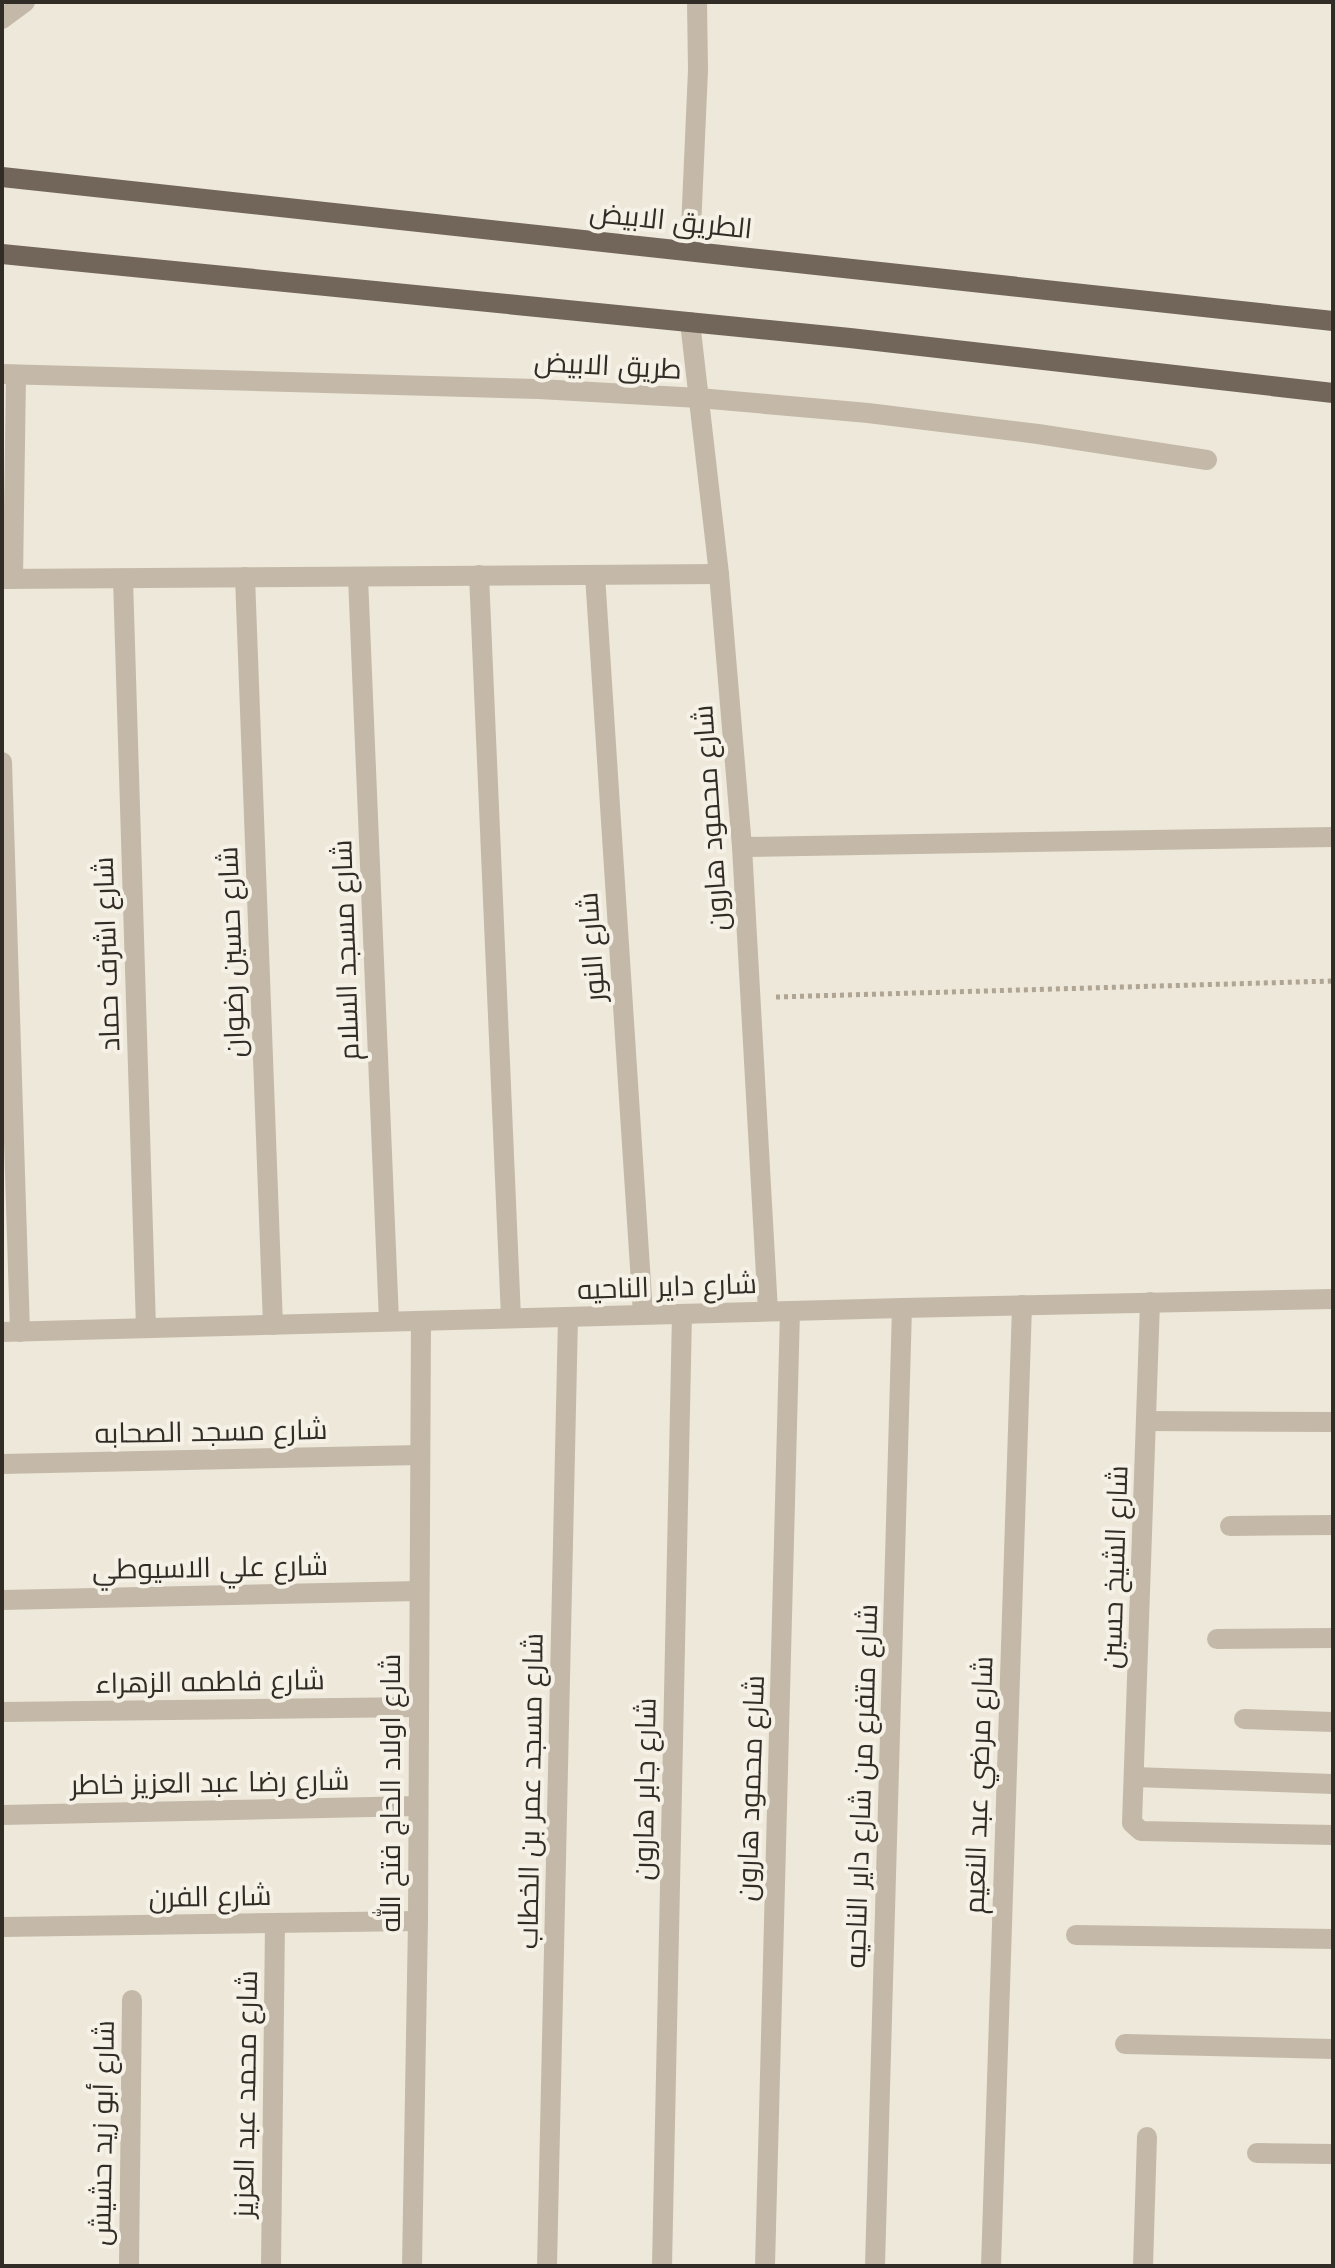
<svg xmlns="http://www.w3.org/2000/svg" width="1335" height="2268" font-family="Jost,Cairo,sans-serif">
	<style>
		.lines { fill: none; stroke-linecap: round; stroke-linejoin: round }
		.path { stroke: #b0a492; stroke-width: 5; stroke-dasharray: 4 4; stroke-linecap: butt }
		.street { stroke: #c4b9a8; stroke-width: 20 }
		.primary { stroke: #72665a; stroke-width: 20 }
		.labels { text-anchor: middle; stroke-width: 8; stroke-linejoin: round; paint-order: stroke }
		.street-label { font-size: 28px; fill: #322c27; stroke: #f6f1e6 }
	</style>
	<rect width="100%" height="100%" fill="#eee8da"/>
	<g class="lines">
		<polyline class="path" points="776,997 1333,981"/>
		<g class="street">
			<polyline points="2,19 25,2"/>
			<polyline points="690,251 698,70 697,2"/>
			<polyline points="690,322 719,574 742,847 768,1311"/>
			<polyline points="2,374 539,389 699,398 868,413 1038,434 1207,460"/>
			<polyline points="479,575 511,1318"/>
			<polyline points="595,575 643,1314"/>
			<polyline points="245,577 273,1325"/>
			<polyline points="358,577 389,1321"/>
			<polyline points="2,579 719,574"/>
			<polyline points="13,579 16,375"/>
			<polyline points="123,579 146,1328"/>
			<polyline points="2,762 20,1332"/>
			<polyline points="742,847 1333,837"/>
			<polyline points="1150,1302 1132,1823 1141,1831 1333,1835"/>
			<polyline points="2,1332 902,1308 1333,1299"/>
			<polyline points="1148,1421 1333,1422"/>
			<polyline points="2,1464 420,1455"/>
			<polyline points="1230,1526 1333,1525"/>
			<polyline points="2,1600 419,1591"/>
			<polyline points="1217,1639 1333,1638"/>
			<polyline points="2,1712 419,1707"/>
			<polyline points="1244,1719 1333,1722"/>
			<polyline points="1134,1777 1333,1784"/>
			<polyline points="2,1815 418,1806"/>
			<polyline points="2,1927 418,1921"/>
			<polyline points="1076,1935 1333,1939"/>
			<polyline points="1125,2044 1333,2049"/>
			<polyline points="1257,2153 1333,2154"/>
			<polyline points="129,2266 132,2000"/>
			<polyline points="271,2266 275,1923"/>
			<polyline points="412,2266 418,1921 421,1321"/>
			<polyline points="547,2266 568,1317"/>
			<polyline points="662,2266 682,1314"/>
			<polyline points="765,2266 790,1311"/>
			<polyline points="875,2266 902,1308"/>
			<polyline points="991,2266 1022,1305"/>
			<polyline points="1143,2266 1147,2137"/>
		</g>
		<g class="primary">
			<polyline points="2,177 1333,321"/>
			<polyline points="2,254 850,338 1333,393"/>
		</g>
	</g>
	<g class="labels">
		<g class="street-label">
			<text transform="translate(671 220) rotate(6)" y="10">الطريق الابيض</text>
			<text transform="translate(608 365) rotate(3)" y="10">طريق الابيض</text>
			<text transform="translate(710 818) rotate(-94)" y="10">شارع محمود هارون</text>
			<text transform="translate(591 947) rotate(-94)" y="10">شارع النور</text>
			<text transform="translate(345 950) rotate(-92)" y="10">شارع مسجد السلام</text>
			<text transform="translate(231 952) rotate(-92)" y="10">شارع حسين رضوان</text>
			<text transform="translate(106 954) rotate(-92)" y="10">شارع اشرف حماد</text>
			<text transform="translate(667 1286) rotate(-2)" y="10">شارع داير الناحيه</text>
			<text transform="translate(211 1431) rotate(-1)" y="10">شارع مسجد الصحابه</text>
			<text transform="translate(210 1567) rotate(-1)" y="10">شارع علي الاسيوطي</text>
			<text transform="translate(1114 1567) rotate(-88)" y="10">شارع الشيخ حسين</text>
			<text transform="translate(210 1681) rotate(-1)" y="10">شارع فاطمه الزهراء</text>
			<text transform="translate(210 1782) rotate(-1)" y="10">شارع رضا عبد العزيز خاطر</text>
			<text transform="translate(978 1785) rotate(-88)" y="10">شارع مرضي عبد النعيم</text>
			<text transform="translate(861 1786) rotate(-88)" y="10">شارع متفرع من شارع داير الناحيه</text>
			<text transform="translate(750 1788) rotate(-88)" y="10">شارع محمود هارون</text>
			<text transform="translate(644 1789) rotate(-89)" y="10">شارع جابر هارون</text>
			<text transform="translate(530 1791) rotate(-89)" y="10">شارع مسجد عمر بن الخطاب</text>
			<text transform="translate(390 1793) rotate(-90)" y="10">شارع اولاد الحاج فتح الله</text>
			<text transform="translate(210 1896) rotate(-1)" y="10">شارع الفرن</text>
			<text transform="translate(245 2094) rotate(-89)" y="10">شارع محمد عبد العزيز</text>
			<text transform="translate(102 2133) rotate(-89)" y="10">شارع أبو زيد حشيش</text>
		</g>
	</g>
	<rect width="1335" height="2268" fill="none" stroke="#322c27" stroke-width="8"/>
</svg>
